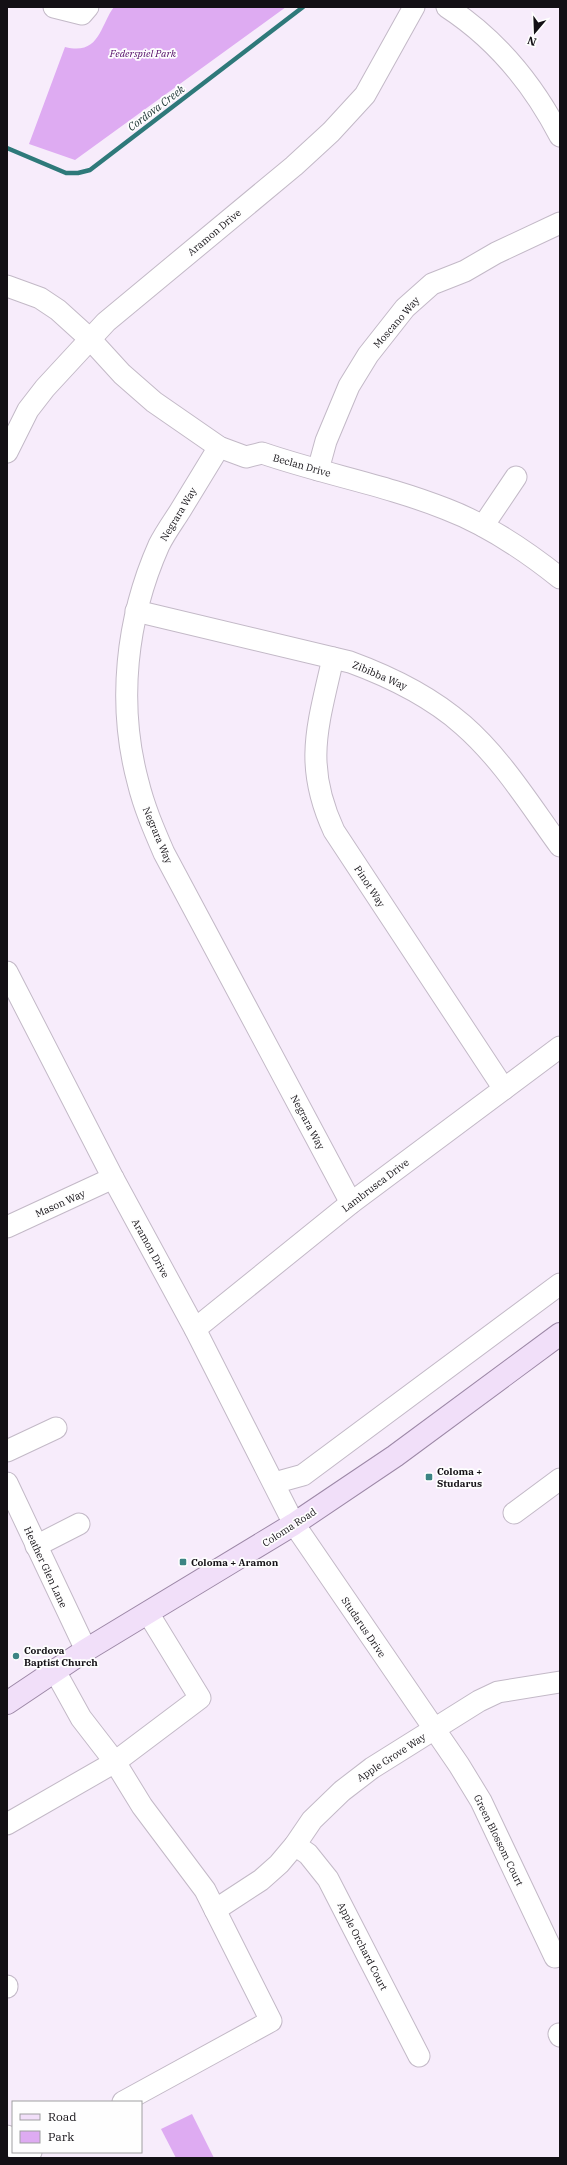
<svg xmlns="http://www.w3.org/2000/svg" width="567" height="2165" font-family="'IBM Plex Serif',serif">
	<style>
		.green { fill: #deabf2 }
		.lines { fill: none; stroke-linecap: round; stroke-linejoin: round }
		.stream { stroke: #2e797a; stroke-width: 4.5 }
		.minor-casing { stroke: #c3b9c7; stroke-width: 23 }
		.major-casing { stroke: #9d88a7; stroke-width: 24 }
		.minor { stroke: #fff; stroke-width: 21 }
		.major { stroke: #f1dff9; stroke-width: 22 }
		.poi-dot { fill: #3c8484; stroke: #fefefe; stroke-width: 1.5 }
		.labels { text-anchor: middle; stroke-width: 3.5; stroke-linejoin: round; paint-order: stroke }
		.park-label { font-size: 10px; font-style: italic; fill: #4f0664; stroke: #fefefe }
		.street-label { font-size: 10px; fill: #131015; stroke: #fefefe }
		.poi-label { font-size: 10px; font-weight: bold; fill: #131015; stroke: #fefefe; text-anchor: start }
		.water-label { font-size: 11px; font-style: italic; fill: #193131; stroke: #fefefe }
	</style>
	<rect width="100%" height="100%" fill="#f7ecfb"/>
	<g class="green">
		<path d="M114,7h172l-211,153 -46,-16 36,-97c35,9 35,-22 49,-40z"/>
		<polygon points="192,2114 214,2158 176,2158 161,2129"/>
	</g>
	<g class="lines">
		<polyline class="stream" points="7,148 66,173 78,173 90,170 303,7"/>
		<defs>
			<g id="minor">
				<polyline points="54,7 82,14 88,7"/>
				<path d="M447,7c49,32 86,77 113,129"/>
				<path d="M7,286l33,12 18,12 32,29 32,35 32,28 65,45 27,10 16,-4c61,21 124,32 184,56 42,16 79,41 114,69"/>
				<path d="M219,447c-13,21 -26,43 -39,64 -7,11 -15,22 -21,34 -33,74 -42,159 -21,237 6,25 16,48 26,71l187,350"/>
				<polyline points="7,452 28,410 45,388 106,322 294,166 331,132 365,95 414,7"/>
				<polyline points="318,470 326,441 349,386 368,355 405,308 432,284 465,271 496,253 560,223"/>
				<polyline points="483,526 516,477"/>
				<path d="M136,611l214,51c41,15 80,34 113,63 39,34 67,80 97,121"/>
				<path d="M333,658c-15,68 -30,106 1,173l170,258"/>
				<polyline points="7,972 113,1178 195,1329 294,1524 459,1765 481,1801 555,1957"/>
				<polyline points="7,1227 113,1178"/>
				<polyline points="195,1329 351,1203 560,1047"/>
				<polyline points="7,1451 56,1428"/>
				<polyline points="7,1483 86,1650"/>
				<polyline points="274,1483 303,1475 560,1284"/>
				<polyline points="514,1513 560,1479"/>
				<polyline points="36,1546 79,1524"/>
				<polyline points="55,1671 81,1718 115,1762 142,1806 205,1890 271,2021 123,2102"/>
				<polyline points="7,1824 115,1762 200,1698 148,1613"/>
				<polyline points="295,1845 308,1854 328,1879 419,2056"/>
				<polyline points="215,1910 261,1880 279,1864 295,1845 312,1820 342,1791 372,1768 479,1701 498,1692 560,1682"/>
				<polyline points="7,1986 7,1987"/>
				<polyline points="559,2034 560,2036"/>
				<polyline points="7,2136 13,2147"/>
				<polyline points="20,2158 31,2152"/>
			</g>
			<polyline id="major" points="7,1703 86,1650 294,1524 395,1456 560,1334"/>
		</defs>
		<use href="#minor" class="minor-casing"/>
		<use href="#major" class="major-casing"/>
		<use href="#minor" class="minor"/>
		<use href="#major" class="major"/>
	</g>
	<g class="poi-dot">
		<rect x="425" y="1473" width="8" height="8" rx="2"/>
		<rect x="179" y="1558" width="8" height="8" rx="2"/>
		<circle cx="16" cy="1656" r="4"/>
	</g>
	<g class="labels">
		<g class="park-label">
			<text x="143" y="57">Federspiel Park</text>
		</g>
		<g class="street-label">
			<text transform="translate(214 232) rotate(-40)" y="4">Aramon Drive</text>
			<text transform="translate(396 322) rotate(-49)" y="4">Moscano Way</text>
			<text transform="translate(302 465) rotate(16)" y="4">Beclan Drive</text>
			<text transform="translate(178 514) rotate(-59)" y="4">Negrara Way</text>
			<text transform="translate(380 675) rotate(23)" y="4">Zibibba Way</text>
			<text transform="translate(158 835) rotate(67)" y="4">Negrara Way</text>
			<text transform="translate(370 886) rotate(57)" y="4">Pinot Way</text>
			<text transform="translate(308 1122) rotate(62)" y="4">Negrara Way</text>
			<text transform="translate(375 1185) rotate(-37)" y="4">Lambrusca Drive</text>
			<text transform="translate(60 1203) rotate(-24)" y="4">Mason Way</text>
			<text transform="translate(151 1248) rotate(61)" y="4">Aramon Drive</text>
			<text transform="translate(289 1527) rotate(-33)" y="4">Coloma Road</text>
			<text transform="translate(46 1567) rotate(65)" y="4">Heather Glen Lane</text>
			<text transform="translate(364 1627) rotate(56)" y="4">Studarus Drive</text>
			<text transform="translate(391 1757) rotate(-33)" y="4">Apple Grove Way</text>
			<text transform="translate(499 1840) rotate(64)" y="4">Green Blossom Court</text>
			<text transform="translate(363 1946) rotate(63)" y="4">Apple Orchard Court</text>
		</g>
		<g class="poi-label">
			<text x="437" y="1475">Coloma +<tspan x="437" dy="12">Studarus</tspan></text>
			<text x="191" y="1566">Coloma + Aramon</text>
			<text x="24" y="1654">Cordova<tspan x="24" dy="12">Baptist Church</tspan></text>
		</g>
		<g class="water-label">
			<text transform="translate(156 108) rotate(-37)" y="4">Cordova Creek</text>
		</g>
	</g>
	<rect width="567" height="2165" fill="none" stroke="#131015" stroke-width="16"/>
	<rect x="12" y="2101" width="130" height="52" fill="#fefefe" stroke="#a09fa1"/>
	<rect x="20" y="2114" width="20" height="6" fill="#f1dff9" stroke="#a09fa1"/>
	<text x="48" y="2121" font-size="12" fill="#131015">Road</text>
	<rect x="20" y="2131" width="20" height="12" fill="#deabf2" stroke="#a09fa1"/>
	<text x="48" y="2141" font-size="12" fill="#131015">Park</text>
	<g transform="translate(535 32) rotate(199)" stroke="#fefefe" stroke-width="3" paint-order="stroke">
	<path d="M0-3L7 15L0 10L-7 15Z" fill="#131015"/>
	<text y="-6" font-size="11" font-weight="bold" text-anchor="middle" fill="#131015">N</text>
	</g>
</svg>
